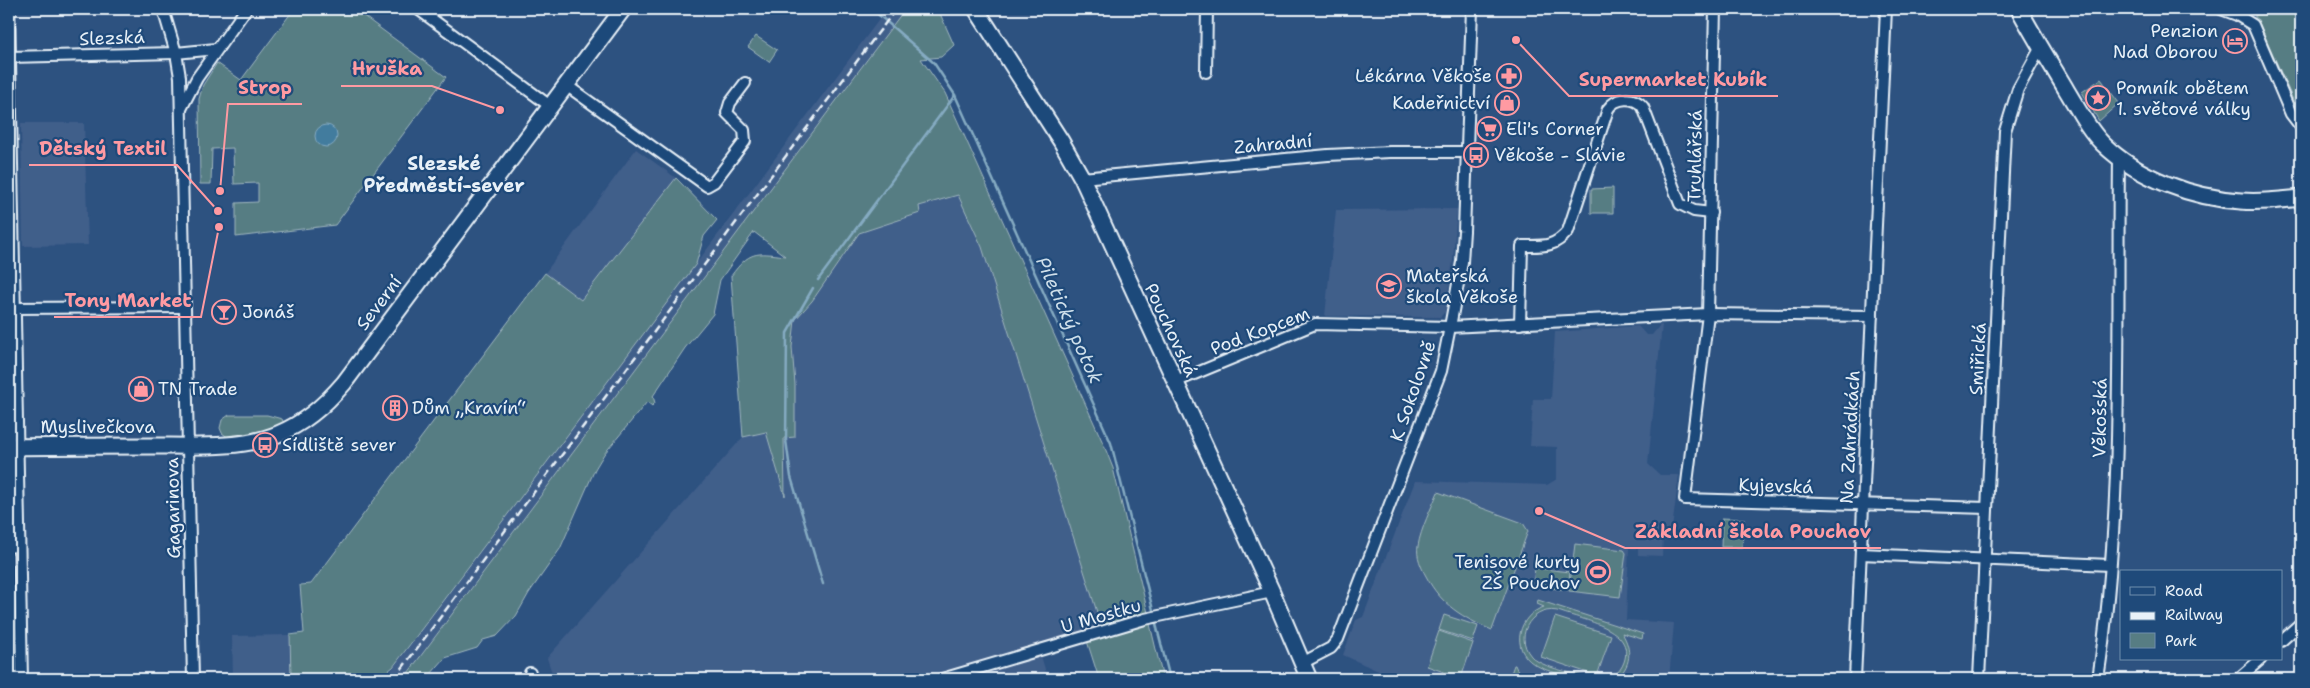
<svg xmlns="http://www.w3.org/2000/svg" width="2310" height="688" font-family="'Shantell Sans',sans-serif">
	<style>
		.built { fill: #415e8a }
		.green { fill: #577d83; stroke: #a0b7be }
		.water { fill: #437c9e; stroke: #85abc2 }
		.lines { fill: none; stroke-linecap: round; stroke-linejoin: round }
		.stream { stroke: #85abc2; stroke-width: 2.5 }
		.street-casing { stroke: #e8f1f8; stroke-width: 14 }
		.secondary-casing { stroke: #e8f1f8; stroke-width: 19 }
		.street { stroke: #1f4a7a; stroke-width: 10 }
		.secondary { stroke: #1f4a7a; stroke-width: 15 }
		.rail { stroke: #e8f1f8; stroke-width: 2.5; stroke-dasharray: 8 4; stroke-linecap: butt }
		.labels { text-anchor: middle; stroke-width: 4.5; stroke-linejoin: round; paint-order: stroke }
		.poi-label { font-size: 18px; fill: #e8f1f8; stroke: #1f4a7a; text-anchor: start }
		.street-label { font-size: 18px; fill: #e8f1f8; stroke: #1f4a7a }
		.neighbourhood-label { font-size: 19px; font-weight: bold; fill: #e8f1f8; stroke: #1f4a7a }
		.water-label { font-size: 19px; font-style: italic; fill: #cfdfea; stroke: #1f4a7a }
		.leader { fill: none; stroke: #ff9aa2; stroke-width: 2 }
		.callout-dot { fill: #ff9aa2; stroke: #1f4a7a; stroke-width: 2 }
		.callout-label { font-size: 19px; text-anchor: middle; font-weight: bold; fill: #ff9aa2; stroke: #1f4a7a; stroke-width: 4.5; stroke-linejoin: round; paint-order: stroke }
	</style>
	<rect width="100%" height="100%" fill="#2d5280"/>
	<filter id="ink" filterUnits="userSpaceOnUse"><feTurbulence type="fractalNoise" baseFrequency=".02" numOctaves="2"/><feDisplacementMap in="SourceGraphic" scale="10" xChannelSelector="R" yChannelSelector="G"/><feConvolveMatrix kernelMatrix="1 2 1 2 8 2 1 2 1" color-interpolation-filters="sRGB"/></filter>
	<g filter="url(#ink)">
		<g class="built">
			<polygon points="887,9 905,9 403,679 385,679"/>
			<polygon points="21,123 84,123 88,245 23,246"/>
			<polygon points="636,149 676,178 581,300 545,273"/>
			<polygon points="958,195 982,247 1102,628 1038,646 1048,679 554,679 547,658 743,437 766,432 785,494 784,438 795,437 795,385 792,347 795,320 812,301 859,233 920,213 919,206"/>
			<polygon points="1457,209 1453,261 1445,312 1440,317 1325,316 1336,210"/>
			<polygon points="1660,325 1662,325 1648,464 1660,475 1679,475 1671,536 1663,536 1662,556 1638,555 1638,549 1629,548 1626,620 1674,623 1669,679 1396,679 1343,655 1356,620 1363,617 1415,481 1547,485 1557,479 1557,447 1530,446 1533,399 1551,399 1555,332 1638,326 1646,335 1652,335"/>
			<polygon points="290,635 291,676 233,677 232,636"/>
		</g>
		<g class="green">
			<polygon points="294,9 354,9 446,77 335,225 236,237 236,203 258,202 258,183 234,184 233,148 212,149 211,184 200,184 199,99 203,85 217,63 241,80"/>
			<path d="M905,9h33l16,36 -13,12 -20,2 24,34 158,350 10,25 35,145 -46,15 -120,-381 -24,-52 -39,11 1,7 -61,20 -47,68 -17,19 -3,27 3,38v52l-11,1 1,58 -19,-64 -23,5 -12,-161c18,-25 25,-24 54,-20l-31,-24 -34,48 -7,34 -28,34 -32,48 2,7 -3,3 -5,-4 -43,52 -9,15 -35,80 -31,44 -13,23 -19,20 -14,4 -6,8 -32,10 -15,17 -22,-2z"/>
			<polygon points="2261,9 2301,9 2301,118 2257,18 2255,18 2255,15 2263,13"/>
			<polygon points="756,36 777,50 769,62 748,47"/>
			<polygon points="2101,79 2119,103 2099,121 2082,92"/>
			<polygon points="676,178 717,220 704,236 696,264 393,667 379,678 372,679 283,679 283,676 291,676 290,635 304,633 300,585 311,584 545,273 581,300"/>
			<polygon points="1613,188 1613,213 1591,213 1591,189"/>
			<polygon points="229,415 267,415 282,419 284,423 262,432 229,438 222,433 220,428 222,420"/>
			<path d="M1438,492l85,31 5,8 -36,99c-29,-12 -51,-25 -66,-54 -5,-9 -10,-20 -8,-30 3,-18 13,-37 20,-54z"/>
			<polygon points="1722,518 1744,519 1742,547 1721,547"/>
			<polygon points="1575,544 1624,550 1626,553 1620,597 1569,591"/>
			<polygon points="1535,568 1570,572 1568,590 1533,586"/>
			<path d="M1538,600l105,34 -1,5 -20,-6c10,16 10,34 -7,46h-14c11,-1 19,-6 23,-17 12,-34 -42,-42 -63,-50 -26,-9 -49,22 -30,44 10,12 47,18 63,23 -15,0 -46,-6 -60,-15 -24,-15 -16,-49 10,-57l-7,-3z"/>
			<polygon points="1444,615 1478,626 1473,641 1439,630"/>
			<polygon points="1555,617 1611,635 1597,676 1541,657"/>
			<polygon points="1149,620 1163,679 1099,679 1087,641"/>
			<polygon points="1439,631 1473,643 1461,678 1427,666"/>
			<polygon points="1514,665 1515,665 1521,679 1509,679"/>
		</g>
		<circle class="water" cx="326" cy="136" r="11"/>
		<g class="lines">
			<g class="stream">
				<polyline points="872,9 934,63 955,95 1111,443 1154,614"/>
				<polyline points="818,280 955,95"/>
				<polyline points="813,288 787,333 786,440 791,477 823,584"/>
				<polyline points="1155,620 1170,679"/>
			</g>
			<defs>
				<g id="street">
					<polyline points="9,9 22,679"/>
					<polyline points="163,9 176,53 180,77 193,679"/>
					<polyline points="418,9 550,106"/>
					<polyline points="1715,9 1708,314 1685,499 1987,508"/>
					<polyline points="2221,9 2237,15 2253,25 2291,114 2301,127"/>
					<polyline points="9,57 176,53 216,49"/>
					<polyline points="1206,72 1207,9"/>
					<polyline points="566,85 707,186 714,182 745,141 744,130 727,113 730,103 745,83"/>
					<polyline points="181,109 197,78 246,9"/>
					<polyline points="1082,178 1328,155 1390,152 1468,152"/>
					<polyline points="9,308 185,307"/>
					<path d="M1520,324l2,-78c21,0 32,2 46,-15l40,-122c8,-12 26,-13 35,-2l37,97 14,7 17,2"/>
					<polyline points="1175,382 1315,324 1450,327 1708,314 1872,316"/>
					<polyline points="9,547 19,545"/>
					<polyline points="1861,554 2110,565"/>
					<polyline points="2281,641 2301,623"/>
					<polyline points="1302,663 1331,648 1338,639 1441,371 1450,327 1462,262 1464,231 1472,9"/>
					<polyline points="530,673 532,679"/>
					<polyline points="9,677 22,677"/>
					<polyline points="942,679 1145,619 1272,592"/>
					<polyline points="1855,679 1886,9"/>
					<polyline points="1979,679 2005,131 2018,89 2041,47"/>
					<path d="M2098,679c26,-170 19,-350 21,-522"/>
					<polyline points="2238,679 2261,659"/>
				</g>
				<g id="secondary">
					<polyline points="976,9 1061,141 1082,178 1272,592 1309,679"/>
					<path d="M2019,9c15,28 32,55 48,82 11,18 21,38 36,53 35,34 90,54 138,57 20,2 40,-1 60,-3"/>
					<path d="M9,447c48,-1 96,-1 145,-1 38,0 89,3 124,-12 27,-11 48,-30 66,-51l279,-374"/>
				</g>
			</defs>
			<use href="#street" class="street-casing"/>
			<use href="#secondary" class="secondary-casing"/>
			<use href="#street" class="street"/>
			<use href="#secondary" class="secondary"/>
			<polyline class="rail" points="394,679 896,9"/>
		</g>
	</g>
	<defs>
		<symbol id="hotel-ring" viewBox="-11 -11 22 22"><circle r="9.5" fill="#1f4a7a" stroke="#ff9aa2" stroke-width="1.5"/><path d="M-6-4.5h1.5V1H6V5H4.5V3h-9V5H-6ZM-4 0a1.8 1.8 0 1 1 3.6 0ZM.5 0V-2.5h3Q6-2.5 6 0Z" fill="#ff9aa2"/></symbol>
		<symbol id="pharmacy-ring" viewBox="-11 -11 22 22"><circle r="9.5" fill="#1f4a7a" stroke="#ff9aa2" stroke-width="1.5"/><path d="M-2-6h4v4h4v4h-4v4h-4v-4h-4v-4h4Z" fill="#ff9aa2"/></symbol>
		<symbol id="sight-ring" viewBox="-11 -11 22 22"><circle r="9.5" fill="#1f4a7a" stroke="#ff9aa2" stroke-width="1.5"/><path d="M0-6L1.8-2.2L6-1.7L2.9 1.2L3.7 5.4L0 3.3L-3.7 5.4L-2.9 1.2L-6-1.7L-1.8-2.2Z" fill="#ff9aa2"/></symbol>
		<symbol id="shop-ring" viewBox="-11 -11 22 22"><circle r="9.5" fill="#1f4a7a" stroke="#ff9aa2" stroke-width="1.5"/><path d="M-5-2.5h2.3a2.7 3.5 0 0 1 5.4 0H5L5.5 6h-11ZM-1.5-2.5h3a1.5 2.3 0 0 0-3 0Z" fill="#ff9aa2"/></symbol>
		<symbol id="supermarket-ring" viewBox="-11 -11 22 22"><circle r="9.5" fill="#1f4a7a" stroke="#ff9aa2" stroke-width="1.5"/><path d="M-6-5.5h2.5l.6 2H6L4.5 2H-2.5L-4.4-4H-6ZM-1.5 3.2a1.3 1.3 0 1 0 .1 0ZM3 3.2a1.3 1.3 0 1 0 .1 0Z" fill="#ff9aa2"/></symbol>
		<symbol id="bus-ring" viewBox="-11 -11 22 22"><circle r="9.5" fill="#1f4a7a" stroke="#ff9aa2" stroke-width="1.5"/><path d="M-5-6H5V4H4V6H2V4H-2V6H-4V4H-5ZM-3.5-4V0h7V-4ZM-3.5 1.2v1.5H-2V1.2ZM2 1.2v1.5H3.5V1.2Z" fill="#ff9aa2"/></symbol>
		<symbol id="school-ring" viewBox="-11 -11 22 22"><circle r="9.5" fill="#1f4a7a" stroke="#ff9aa2" stroke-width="1.5"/><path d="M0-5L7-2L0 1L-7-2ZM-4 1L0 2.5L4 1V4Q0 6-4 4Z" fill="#ff9aa2"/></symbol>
		<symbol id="bar-ring" viewBox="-11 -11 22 22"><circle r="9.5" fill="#1f4a7a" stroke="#ff9aa2" stroke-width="1.5"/><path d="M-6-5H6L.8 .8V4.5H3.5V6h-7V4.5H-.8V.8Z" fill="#ff9aa2"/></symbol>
		<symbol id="building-ring" viewBox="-11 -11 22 22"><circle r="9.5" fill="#1f4a7a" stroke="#ff9aa2" stroke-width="1.5"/><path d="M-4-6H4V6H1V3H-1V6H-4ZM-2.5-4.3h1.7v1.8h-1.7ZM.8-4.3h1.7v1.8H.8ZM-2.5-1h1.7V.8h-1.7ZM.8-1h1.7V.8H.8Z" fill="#ff9aa2"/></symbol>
		<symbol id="stadium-ring" viewBox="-11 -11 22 22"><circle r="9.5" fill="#1f4a7a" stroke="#ff9aa2" stroke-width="1.5"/><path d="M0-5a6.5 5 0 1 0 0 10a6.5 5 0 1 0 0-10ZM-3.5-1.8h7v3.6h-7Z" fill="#ff9aa2"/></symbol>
	</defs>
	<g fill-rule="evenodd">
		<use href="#hotel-ring" x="2221" y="27" width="28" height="28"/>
		<use href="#pharmacy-ring" x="1495" y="62" width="28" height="28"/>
		<use href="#sight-ring" x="2084" y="84" width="28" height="28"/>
		<use href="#shop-ring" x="1493" y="89" width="28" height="28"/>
		<use href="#supermarket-ring" x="1475" y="115" width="28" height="28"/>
		<use href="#bus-ring" x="1462" y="141" width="28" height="28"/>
		<use href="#school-ring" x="1375" y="272" width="28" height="28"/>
		<use href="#bar-ring" x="210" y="298" width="28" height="28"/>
		<use href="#shop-ring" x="127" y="375" width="28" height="28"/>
		<use href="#building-ring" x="381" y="394" width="28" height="28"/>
		<use href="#bus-ring" x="251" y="431" width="28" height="28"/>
		<use href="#stadium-ring" x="1584" y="558" width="28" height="28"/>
	</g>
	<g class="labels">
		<g class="poi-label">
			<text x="2218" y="37" text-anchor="end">Penzion<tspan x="2218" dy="21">Nad Oborou</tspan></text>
			<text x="1492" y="82" text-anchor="end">Lékárna Věkoše</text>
			<text x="2116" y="94">Pomník obětem<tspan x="2116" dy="21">1. světové války</tspan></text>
			<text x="1490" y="109" text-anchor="end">Kadeřnictví</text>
			<text x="1506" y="135">Eli's Corner</text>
			<text x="1494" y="161">Věkoše - Slávie</text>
			<text x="1406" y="282">Mateřská<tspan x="1406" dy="21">škola Věkoše</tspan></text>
			<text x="242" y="318">Jonáš</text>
			<text x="158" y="395">TN Trade</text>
			<text x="412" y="414">Dům „Kravín“</text>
			<text x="282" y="451">Sídliště sever</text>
			<text x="1580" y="568" text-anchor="end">Tenisové kurty<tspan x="1580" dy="21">ZŠ Pouchov</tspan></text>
		</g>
		<g class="street-label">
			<text transform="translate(112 38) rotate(-2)" y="6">Slezská</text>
			<text transform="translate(1273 144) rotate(-5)" y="6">Zahradní</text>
			<text transform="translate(1695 156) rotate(-89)" y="6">Truhlářská</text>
			<text transform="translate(379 303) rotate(-53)" y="6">Severní</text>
			<text transform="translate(1171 330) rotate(65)" y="6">Pouchovská</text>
			<text transform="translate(1260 331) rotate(-21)" y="6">Pod Kopcem</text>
			<text transform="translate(1978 359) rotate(-87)" y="6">Smiřická</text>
			<text transform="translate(1413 391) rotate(-71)" y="6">K Sokolovně</text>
			<text transform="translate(2100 418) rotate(-89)" y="6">Věkošská</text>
			<text x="98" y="433">Myslivečkova</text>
			<text transform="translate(1850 437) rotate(-87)" y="6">Na Zahrádkách</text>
			<text transform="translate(1776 486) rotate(2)" y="6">Kyjevská</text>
			<text transform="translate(173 508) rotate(-91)" y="6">Gagarinova</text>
			<text transform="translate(1101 616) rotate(-16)" y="6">U Mostku</text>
		</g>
		<g class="neighbourhood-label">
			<text x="444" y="170">Slezské<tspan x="444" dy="22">Předměstí-sever</tspan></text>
		</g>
		<g class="water-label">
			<text transform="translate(1070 320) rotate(66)" y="7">Piletický potok</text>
		</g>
	</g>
	<path class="leader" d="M500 110L432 86H341M1516 40L1569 96H1778M220 191L228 104H302M218 211L177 165H29M219 227L201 317H54M1539 511L1625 548H1881"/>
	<g class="callout-dot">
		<circle cx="500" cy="110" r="5"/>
		<circle cx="1516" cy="40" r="5"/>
		<circle cx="220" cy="191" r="5"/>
		<circle cx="218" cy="211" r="5"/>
		<circle cx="219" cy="227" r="5"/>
		<circle cx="1539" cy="511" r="5"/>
	</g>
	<g class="callout-label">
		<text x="387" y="75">Hruška</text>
		<text x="1673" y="86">Supermarket Kubík</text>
		<text x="265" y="94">Strop</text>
		<text x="103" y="155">Dětský Textil</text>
		<text x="128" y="307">Tony Market</text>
		<text x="1753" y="538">Základní škola Pouchov</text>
	</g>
	<rect width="2310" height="688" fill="none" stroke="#1f4a7a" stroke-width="30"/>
	<rect x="15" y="15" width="2280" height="658" fill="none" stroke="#e8f1f8" stroke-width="2" filter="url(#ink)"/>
	<rect x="2120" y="570" width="162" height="90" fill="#1f4a7a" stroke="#6f8dac"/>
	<rect x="2130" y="587" width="25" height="8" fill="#1f4a7a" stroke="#6f8dac"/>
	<text x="2165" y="596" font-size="15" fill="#e8f1f8">Road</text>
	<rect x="2130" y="612" width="25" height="8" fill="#e8f1f8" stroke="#6f8dac"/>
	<text x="2165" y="620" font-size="15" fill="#e8f1f8">Railway</text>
	<rect x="2130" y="633" width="25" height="15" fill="#577d83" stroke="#6f8dac"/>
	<text x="2165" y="646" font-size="15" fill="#e8f1f8">Park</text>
</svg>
